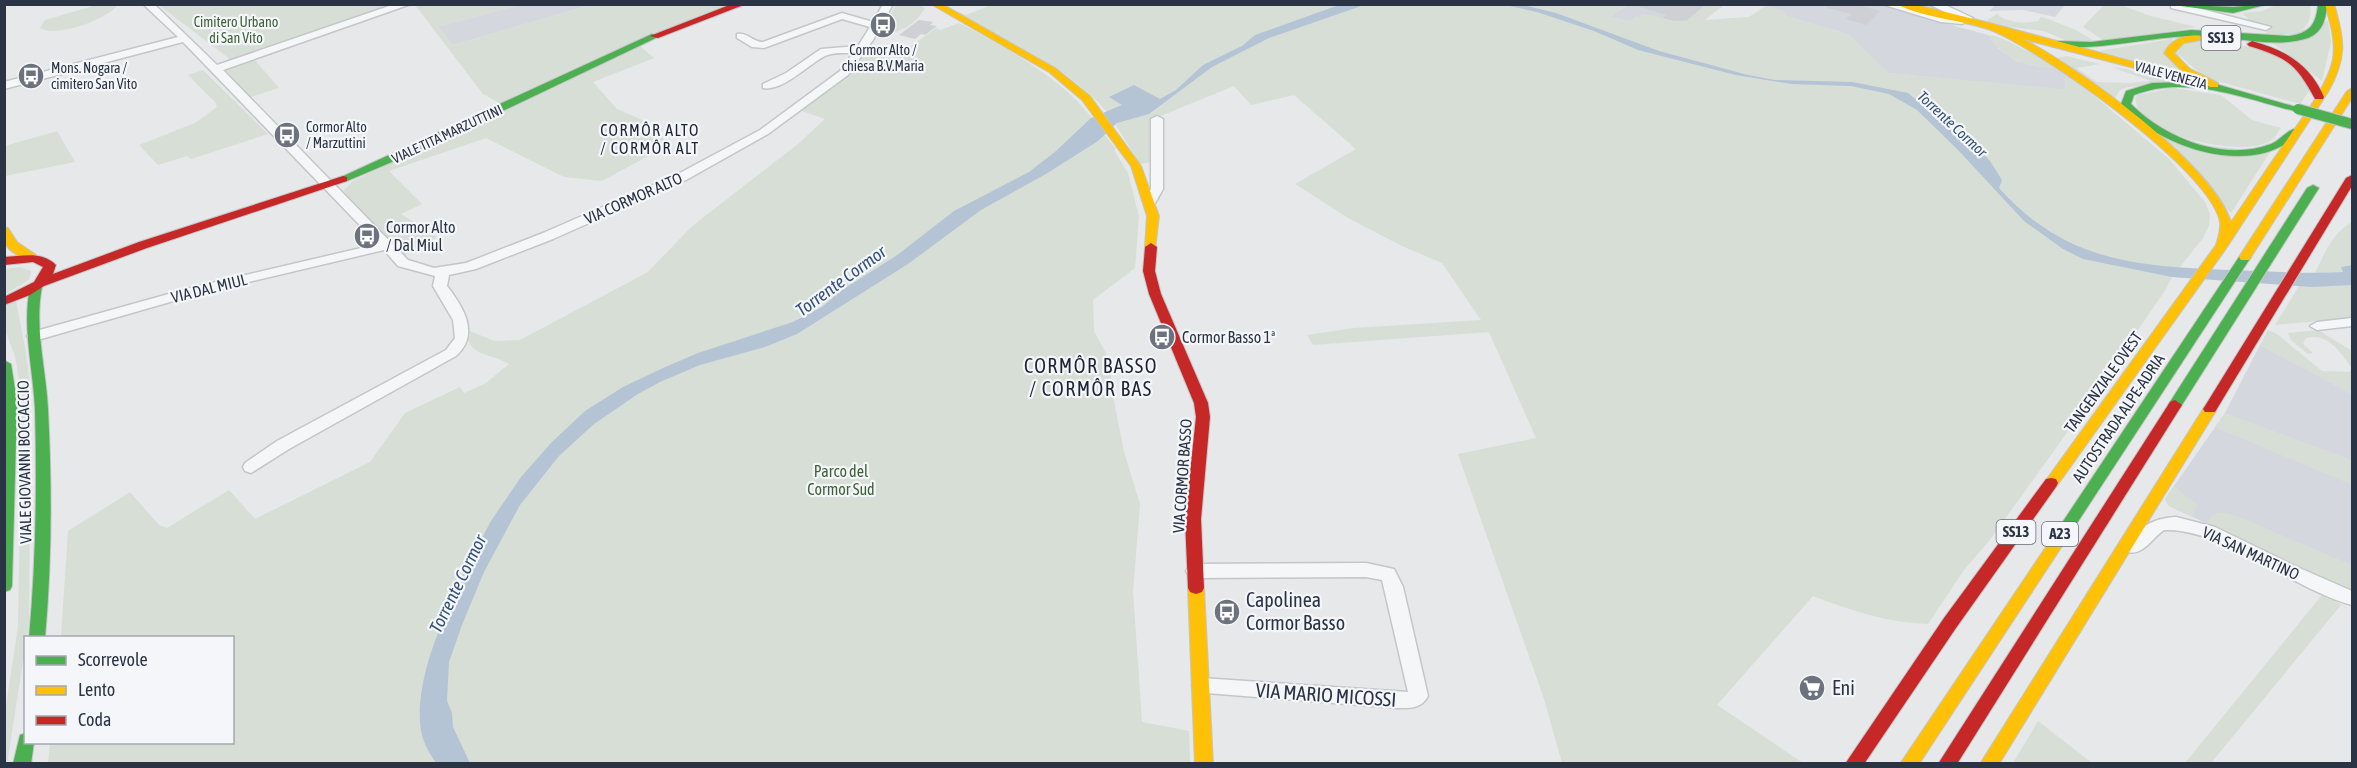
<svg xmlns="http://www.w3.org/2000/svg" width="2357" height="768" font-family="'Asap Condensed',sans-serif">
	<style>
		.built { fill: #d4d7dd }
		.green { fill: #d6ded6 }
		.water { fill: #b4c4d5 }
		.building { fill: #ced0d3 }
		.lines { fill: none; stroke-linecap: round; stroke-linejoin: round }
		.street-casing { stroke: #c4c6c8; stroke-width: 3 }
		.fast-casing { stroke: #c4c6c8; stroke-width: 2 }
		.slow-casing { stroke: #c4c6c8; stroke-width: 2 }
		.jam-casing { stroke: #c4c6c8; stroke-width: 2 }
		.street { fill: #f5f6f7; fill-rule: evenodd }
		.fast { fill: #4caf50; fill-rule: evenodd }
		.slow { fill: #ffc107; fill-rule: evenodd }
		.jam { fill: #c62828; fill-rule: evenodd }
		.fast-bridge-casing { stroke: #c2c5c8; stroke-width: 12; stroke-linecap: butt }
		.fast-bridge { stroke: #4caf50; stroke-width: 10 }
		.labels { text-anchor: middle; stroke-width: 4.5; stroke-linejoin: round; paint-order: stroke }
		.far-park-label { font-size: 14px; fill: #3f6138; stroke: #f4f6f9 }
		.far-poi-label { font-size: 14px; fill: #2b3445; stroke: #f4f6f9; text-anchor: start }
		.far-street-label { font-size: 14px; fill: #2b3445; stroke: #f4f6f9 }
		.shield { fill: #f4f6f9; stroke: #676e7b; stroke-width: 1.5 }
		.shield-label { font-size: 15px; font-weight: bold; fill: #2b3445 }
		.far-water-label { font-size: 15px; font-style: italic; fill: #34527a; stroke: #f4f6f9 }
		.far-quarter-label { font-size: 16px; letter-spacing: 1.5px; fill: #1d2536; stroke: #f4f6f9 }
		.street-label { font-size: 16px; fill: #2b3445; stroke: #f4f6f9 }
		.poi-label { font-size: 16px; fill: #2b3445; stroke: #f4f6f9; text-anchor: start }
		.park-label { font-size: 16px; fill: #3f6138; stroke: #f4f6f9 }
		.water-label { font-size: 18px; font-style: italic; fill: #34527a; stroke: #f4f6f9 }
		.quarter-label { font-size: 20px; letter-spacing: 1.5px; fill: #1d2536; stroke: #f4f6f9 }
		.near-poi-label { font-size: 20px; fill: #2b3445; stroke: #f4f6f9; text-anchor: start }
		.near-street-label { font-size: 20px; fill: #2b3445; stroke: #f4f6f9 }
	</style>
	<rect width="100%" height="100%" fill="#e6e8ea"/>
	<g class="built">
		<polygon points="519,5 591,5 453,45 438,27"/>
		<polygon points="1627,5 1724,5 1686,34 1611,17"/>
		<polygon points="1767,5 1878,5 1988,35 1999,49 2016,61 2035,66 2057,68 2066,76 2065,90 1888,73 1848,34 1786,16"/>
		<polygon points="1995,5 1995,4 2065,5 2055,17 2024,10 1989,11"/>
		<polygon points="2260,345 2352,394 2352,591 2169,506 2165,499 2225,413"/>
	</g>
	<g class="green">
		<path d="M100,4l17,2c-13,14 -60,32 -77,22l5,-8z"/>
		<path d="M994,4h633l-15,13 18,4 6,-5 3,1 2,-2 -2,-1c17,0 31,8 48,7l16,-15 5,1 4,-2h12l-20,15 45,-3 18,-12 18,6 2,5 61,18 40,39 177,16 1,-13c-10,-9 -17,-8 -31,-10 -21,-3 -35,-14 -47,-31l11,2 61,30 109,92 36,43 5,12 -1,12 -6,12 -31,39 -6,12 -82,120 -95,132 -25,29 -36,54c-40,-1 -78,-14 -115,-28l-96,109 86,58h-241l-18,-64 -86,-245 78,-16 -47,-106 -176,13 -6,-10 47,-7 127,-8 -39,-57 -40,-17 -52,-27 -55,-35 61,-35 -62,-54 -43,10 -17,-19 -76,31 -6,13 -1,32 -11,2c-14,-21 -24,-43 -41,-61 -41,-42 -101,-66 -151,-95l18,7z"/>
		<polygon points="2117,4 2151,16 2196,27 2106,42 2083,27 2104,5"/>
		<path d="M2279,4l31,1c4,32 -21,29 -45,31l5,-10 -33,-7h12l-7,-6 20,-2z"/>
		<polygon points="159,5 400,5 231,60"/>
		<polygon points="415,5 519,5 439,27 453,45 591,5 733,5 501,104 483,94"/>
		<path d="M896,5h24l5,3c-12,19 -26,25 -47,27z"/>
		<path d="M1997,14c10,9 28,10 41,7l3,-4 4,1 29,11 22,13 -29,-1 -23,-10 -34,-4 -24,-6z"/>
		<polygon points="2328,21 2331,42 2322,81 2270,41"/>
		<path d="M959,23c31,15 94,51 119,79 14,15 25,31 38,47l-2,1 14,23 11,43 -4,52 -42,32 1,31 16,30 2,30 12,61 16,52 -7,88 9,130 47,9 1,32 -1142,1 2,-21 182,-1v-104l-171,-1 7,-106 62,-39 29,33 8,3 62,-38 26,29 115,-57 35,-49 55,-26 4,6 22,-10 23,-19c-22,-13 -39,-5 -44,-35l29,12 26,-1 128,-68 43,-45 107,-83 27,-25 -26,-9c25,-16 48,-31 65,-56l29,4 17,-8 -3,-1 29,-21 5,2z"/>
		<polygon points="2172,39 2188,75 2099,51"/>
		<polygon points="2205,40 2250,47 2286,60 2310,90 2300,104 2214,80 2202,75 2177,53 2183,44"/>
		<polygon points="640,46 654,58 593,82 617,109 663,129 655,134 672,143 602,181 564,177 486,138 389,171 422,204 401,214 437,237 404,256 343,191 353,181"/>
		<polygon points="2066,56 2100,64 2076,68 2097,82 2129,83 2151,81 2111,67 2126,69 2178,83 2128,87 2120,90 2115,98 2058,58"/>
		<polygon points="254,59 279,88 248,98 223,71"/>
		<polygon points="203,70 268,134 191,159 187,156 158,165 139,145 195,123 217,107 215,102 188,75"/>
		<path d="M2173,88l48,7 31,25 29,8c-3,3 -5,9 -8,11 -22,17 -81,3 -104,-7 -11,-5 -21,-14 -31,-21l-3,-13 3,-3z"/>
		<polygon points="57,131 75,162 5,176 5,146"/>
		<polygon points="2153,133 2178,143 2270,152 2231,213"/>
		<path d="M2352,222v43l-11,2 3,5 -29,1c10,-20 17,-40 37,-51z"/>
		<polygon points="20,267 31,271 29,280 5,294 5,269"/>
		<polygon points="2352,285 2352,318 2275,325 2299,286"/>
		<polygon points="16,301 26,353 31,394 29,623 7,764 4,763 5,712 18,627 22,397 15,356 5,330 4,305"/>
		<polygon points="2268,330 2277,334 2322,371 2349,372 2352,369 2352,394 2260,345"/>
		<path d="M2318,330l34,21v17c-11,-15 -24,-36 -46,-30l-3,6 10,9 -5,1 -17,-14 -3,-7z"/>
		<polygon points="2225,413 2352,460 2352,485 2215,427"/>
		<polygon points="2174,486 2198,505 2192,516 2169,506 2165,499"/>
		<polygon points="2220,512 2237,516 2352,565 2352,591 2207,523 2213,514"/>
		<polygon points="2322,595 2352,610 2341,605 2211,763 2185,763"/>
		<polygon points="2038,721 2092,763 2013,763"/>
	</g>
	<g class="water">
		<path d="M1339,5h25l-95,33 -57,29 -63,47 -32,9 -19,18 -52,33 -65,36 -73,54 -111,70 -32,13 -65,18 -40,17 -22,12 -44,30 -35,32 -39,49 -36,67 -22,53 -13,37 -2,39 5,12 1,14 17,36h-34c-5,-8 -10,-15 -13,-24 -10,-33 5,-83 18,-113 8,-18 18,-34 22,-52l28,-53 30,-44 30,-34 34,-32 38,-24 40,-19 35,-15 95,-31 29,-15 20,-17 54,-34 58,-45 75,-39 27,-21 35,-33 31,-13 -13,-8 25,-12 26,14 16,-9 27,-25 39,-19 13,-11z"/>
		<path d="M1505,5h18l33,8 103,38 89,24 27,5 77,2 56,11 48,39 20,14 14,15 12,19 -3,8c66,74 137,78 230,82 38,1 76,4 114,2l-2,-5 11,-2v20l-40,2 -140,-10 -89,-18 -20,-10 -39,-28 -66,-71 -41,-40 -28,-16 -38,-8 -60,-2 -55,-9 -98,-25 -44,-19 -57,-19z"/>
	</g>
	<g class="building">
		<polygon points="1640,4 1706,4 1687,20 1675,21 1663,18 1666,15 1640,7"/>
		<polygon points="1827,4 1854,4 1880,11 1866,25 1846,19 1851,14 1827,8"/>
		<polygon points="919,20 933,22 930,25 937,26 925,35 921,34 915,39 899,35"/>
		<polygon points="1810,678 1823,686 1813,699 1800,691"/>
	</g>
	<g class="lines">
		<defs>
			<g id="street">
				<path d="M143,4h11l63,61 178,-61h16l-188,66 185,190 26,8 32,-5 77,-30 135,-59 82,-44 80,-59 13,-18c-8,0 -20,-1 -28,3 -16,8 -43,36 -62,32v-4l23,-11 35,-24 37,-3 12,-19 -28,-8 -78,29 -12,-1 -15,-9v-4c10,-2 16,8 26,8l79,-29 31,9 10,-18h10l-20,36 -25,35 -80,59 -82,46 -133,59 -77,30 -27,6 -2,11c17,22 33,48 9,70l-167,93 -38,24 -6,-2 -2,-4 2,-4 32,-22 169,-91 9,-12 -2,-18 -20,-34 2,-10 -37,-10 -14,-16 -186,44 -164,47 -5,-2 -2,-3 2,-3 161,-45 188,-44 -195,-202 -179,47v-7l174,-45z"/>
				<path d="M1881,4c27,0 51,11 77,14l-30,-14h15l30,14 -11,6 -21,-2z"/>
				<polygon points="2171,4 2182,4 2271,27 2266,30 2171,8"/>
				<polygon points="1157,116 1163,119 1163,189 1154,205 1150,206 1144,202 1151,189 1151,119"/>
				<polygon points="2352,318 2352,326 2317,330 2310,326 2317,322"/>
				<path d="M2176,517l39,10 80,39 57,25v14c-58,-15 -131,-78 -188,-75 -12,8 -21,26 -36,22l-3,-5c11,-20 30,-29 51,-30z"/>
				<path d="M1366,563l28,6 9,18 25,109c-7,13 -18,12 -31,12l-203,-16 -2,-6 2,-6 7,-2 207,14 -26,-112 -16,-3 -171,1 -6,-2 -3,-5 3,-5 6,-2z"/>
			</g>
			<g id="fast">
				<polygon points="2166,4 2233,7 2269,4 2233,13"/>
				<path d="M2318,4h9c-1,15 -4,28 -19,34 -37,12 -80,-4 -119,-2 -44,2 -87,14 -132,11l-5,-3 5,-3 34,1 100,-12 98,6c21,-3 27,-11 29,-32z"/>
				<polygon points="652,34 660,36 425,148 347,181 343,182 337,179"/>
				<path d="M2188,76l115,33 -5,3c-52,-13 -111,-38 -164,-17l-3,9c34,34 92,58 140,40 9,-4 14,-12 23,-15l5,3c-42,49 -143,15 -178,-28l5,-13 26,-8 35,-1 -4,-3z"/>
				<polygon points="2313,185 2319,188 2180,408 2170,408 2168,405 2170,402 2307,188"/>
				<polygon points="2245,253 2251,257 2064,543 2054,543 2051,539 2054,535 2239,257"/>
				<path d="M36,283l6,4c-8,41 4,81 6,122 4,77 4,152 -3,229h-16c7,-76 8,-152 6,-229 -2,-41 -13,-81 -5,-122z"/>
				<polygon points="4,360 11,364 17,402 12,586 10,590 4,592"/>
				<polygon points="26,733 26,742 34,742 31,764 13,764 20,735"/>
			</g>
			<g id="slow">
				<polygon points="931,4 942,4 1055,68 1090,96 1141,166 1159,216 1155,250 1151,251 1145,247 1147,216 1131,166 1082,100 1049,72"/>
				<path d="M1897,4h16l77,19 200,54 -6,-4 -20,-20c8,-14 21,-19 37,-17v4l-17,3 -10,10 16,16 28,14v4h-8l-18,-10 -1,4 -3,1 -165,-43c55,28 190,125 208,183 17,-24 32,-48 49,-72 17,-26 47,-61 53,-91 3,-19 -3,-37 -8,-55h9c11,37 13,54 -6,88l-101,155 -171,240h-10l-2,-4 172,-238c2,-7 5,-15 4,-23 -8,-51 -178,-171 -227,-191 -27,-11 -72,-13 -96,-27z"/>
				<polygon points="2352,88 2352,98 2251,257 2249,260 2241,260 2239,257 2347,91"/>
				<path d="M4,227l4,1 9,14 19,13 2,3 -2,3c-9,1 -27,-9 -31,-18 -2,-5 -1,-12 -1,-16z"/>
				<polygon points="2210,404 2217,409 1999,764 1980,764 2205,406"/>
				<polygon points="2059,533 2064,535 2067,539 2064,543 1919,764 1900,764 2054,535"/>
				<polygon points="1196,582 1202,584 1204,588 1213,764 1195,764 1188,588 1190,584"/>
			</g>
			<g id="jam">
				<polygon points="732,4 746,4 658,38 650,36"/>
				<path d="M2252,41c33,9 58,23 72,56l-1,2h-8c-19,-35 -27,-41 -66,-53l-2,-2z"/>
				<polygon points="2352,175 2352,186 2215,412 2205,412 2203,409 2205,406 2346,178"/>
				<path d="M343,176l4,1v4l-200,67 -103,38 -14,9 -26,10v-8l30,-15 9,-15 -10,-5 -29,3v-8c19,-1 38,-6 52,8l-3,9 86,-32z"/>
				<polygon points="1151,243 1157,247 1155,271 1161,294 1208,403 1210,417 1201,519 1204,588 1202,592 1196,594 1190,592 1188,588 1185,519 1196,417 1194,403 1149,294 1143,271 1145,247"/>
				<polygon points="2175,400 2182,405 1957,764 1938,764 2170,402"/>
				<polygon points="2051,478 2056,479 2058,483 2056,487 1956,628 1864,764 1845,764 1944,618 2046,479"/>
			</g>
		</defs>
		<use href="#street" class="street-casing"/>
		<use href="#fast" class="fast-casing"/>
		<use href="#slow" class="slow-casing"/>
		<use href="#jam" class="jam-casing"/>
		<use href="#street" class="street"/>
		<use href="#fast" class="fast"/>
		<use href="#slow" class="slow"/>
		<use href="#jam" class="jam"/>
		<defs>
			<polyline id="fast-bridge" points="2298,109 2352,124"/>
		</defs>
		<use href="#fast-bridge" class="fast-bridge-casing"/>
		<use href="#fast-bridge" class="fast-bridge"/>
	</g>
	<defs>
		<symbol id="bus-disc" viewBox="-11 -11 22 22"><circle r="9.5" fill="#6c737f" stroke="#f4f6f9"/><path d="M-5-6H5V4H4V6H2V4H-2V6H-4V4H-5ZM-3.5-4V0h7V-4ZM-3.5 1.2v1.5H-2V1.2ZM2 1.2v1.5H3.5V1.2Z" fill="#fff"/></symbol>
		<symbol id="supermarket-disc" viewBox="-11 -11 22 22"><circle r="9.5" fill="#6c737f" stroke="#f4f6f9"/><path d="M-6-5.5h2.5l.6 2H6L4.5 2H-2.5L-4.4-4H-6ZM-1.5 3.2a1.3 1.3 0 1 0 .1 0ZM3 3.2a1.3 1.3 0 1 0 .1 0Z" fill="#fff"/></symbol>
	</defs>
	<g fill-rule="evenodd">
		<use href="#bus-disc" x="868" y="10" width="30" height="30"/>
		<use href="#bus-disc" x="16" y="61" width="30" height="30"/>
		<use href="#bus-disc" x="272" y="120" width="30" height="30"/>
		<use href="#bus-disc" x="352" y="221" width="30" height="30"/>
		<use href="#bus-disc" x="1147" y="322" width="30" height="30"/>
		<use href="#bus-disc" x="1212" y="597" width="30" height="30"/>
		<use href="#supermarket-disc" x="1797" y="673" width="30" height="30"/>
	</g>
	<g class="labels">
		<g class="far-park-label">
			<text x="236" y="27">Cimitero Urbano<tspan x="236" dy="16">di San Vito</tspan></text>
		</g>
		<g class="far-poi-label">
			<text x="883" y="55" text-anchor="middle">Cormor Alto /<tspan x="883" dy="16">chiesa B.V.Maria</tspan></text>
			<text x="51" y="73">Mons. Nogara /<tspan x="51" dy="16">cimitero San Vito</tspan></text>
			<text x="306" y="132">Cormor Alto<tspan x="306" dy="16">/ Marzuttini</tspan></text>
		</g>
		<g class="far-street-label">
			<text transform="translate(2171 75) rotate(15)" y="5">VIALE VENEZIA</text>
			<text transform="translate(447 134) rotate(-25)" y="5">VIALE TITA MARZUTTINI</text>
		</g>
		<g class="shield">
			<rect x="2201.5" y="26" width="39" height="24" rx="4.5"/>
			<rect x="1996.5" y="520" width="39" height="24" rx="4.5"/>
			<rect x="2042" y="522" width="36" height="24" rx="4.5"/>
		</g>
		<g class="shield-label">
			<text x="2221" y="43">SS13</text>
			<text x="2016" y="537">SS13</text>
			<text x="2060" y="539">A23</text>
		</g>
		<g class="far-water-label">
			<text transform="translate(1952 124) rotate(43)" y="5">Torrente Cormor</text>
		</g>
		<g class="far-quarter-label">
			<text x="650" y="136">CORMÔR ALTO<tspan x="650" dy="18">/ CORMÔR ALT</tspan></text>
		</g>
		<g class="street-label">
			<text transform="translate(633 198) rotate(-24)" y="6">VIA CORMOR ALTO</text>
			<text transform="translate(209 288) rotate(-14)" y="6">VIA DAL MIUL</text>
			<text transform="translate(2103 382) rotate(-54)" y="6">TANGENZIALE OVEST</text>
			<text transform="translate(2118 418) rotate(-56)" y="6">AUTOSTRADA ALPE-ADRIA</text>
			<text transform="translate(24 462) rotate(-91)" y="6">VIALE GIOVANNI BOCCACCIO</text>
			<text transform="translate(1182 476) rotate(-86)" y="6">VIA CORMOR BASSO</text>
			<text transform="translate(2251 553) rotate(25)" y="6">VIA SAN MARTINO</text>
		</g>
		<g class="poi-label">
			<text x="386" y="233">Cormor Alto<tspan x="386" dy="18">/ Dal Miul</tspan></text>
			<text x="1182" y="343">Cormor Basso 1ª</text>
		</g>
		<g class="park-label">
			<text x="841" y="477">Parco del<tspan x="841" dy="18">Cormor Sud</tspan></text>
		</g>
		<g class="water-label">
			<text transform="translate(841 281) rotate(-36)" y="6">Torrente Cormor</text>
			<text transform="translate(458 584) rotate(-64)" y="6">Torrente Cormor</text>
		</g>
		<g class="quarter-label">
			<text x="1091" y="373">CORMÔR BASSO<tspan x="1091" dy="23">/ CORMÔR BAS</tspan></text>
		</g>
		<g class="near-poi-label">
			<text x="1246" y="607">Capolinea<tspan x="1246" dy="23">Cormor Basso</tspan></text>
			<text x="1832" y="695">Eni</text>
		</g>
		<g class="near-street-label">
			<text transform="translate(1326 695) rotate(4)" y="7">VIA MARIO MICOSSI</text>
		</g>
	</g>
	<rect width="2357" height="768" fill="none" stroke="#2b3445" stroke-width="12"/>
	<rect x="24" y="636" width="210" height="108" fill="#f4f6f9" stroke="#a4a8b1" stroke-width="1.5"/>
	<rect x="36" y="656" width="30" height="9" fill="#4caf50" stroke="#a4a8b1" stroke-width="1.5"/>
	<text x="78" y="666" font-size="18" fill="#2b3445">Scorrevole</text>
	<rect x="36" y="686" width="30" height="9" fill="#ffc107" stroke="#a4a8b1" stroke-width="1.5"/>
	<text x="78" y="696" font-size="18" fill="#2b3445">Lento</text>
	<rect x="36" y="716" width="30" height="9" fill="#c62828" stroke="#a4a8b1" stroke-width="1.5"/>
	<text x="78" y="726" font-size="18" fill="#2b3445">Coda</text>
</svg>
